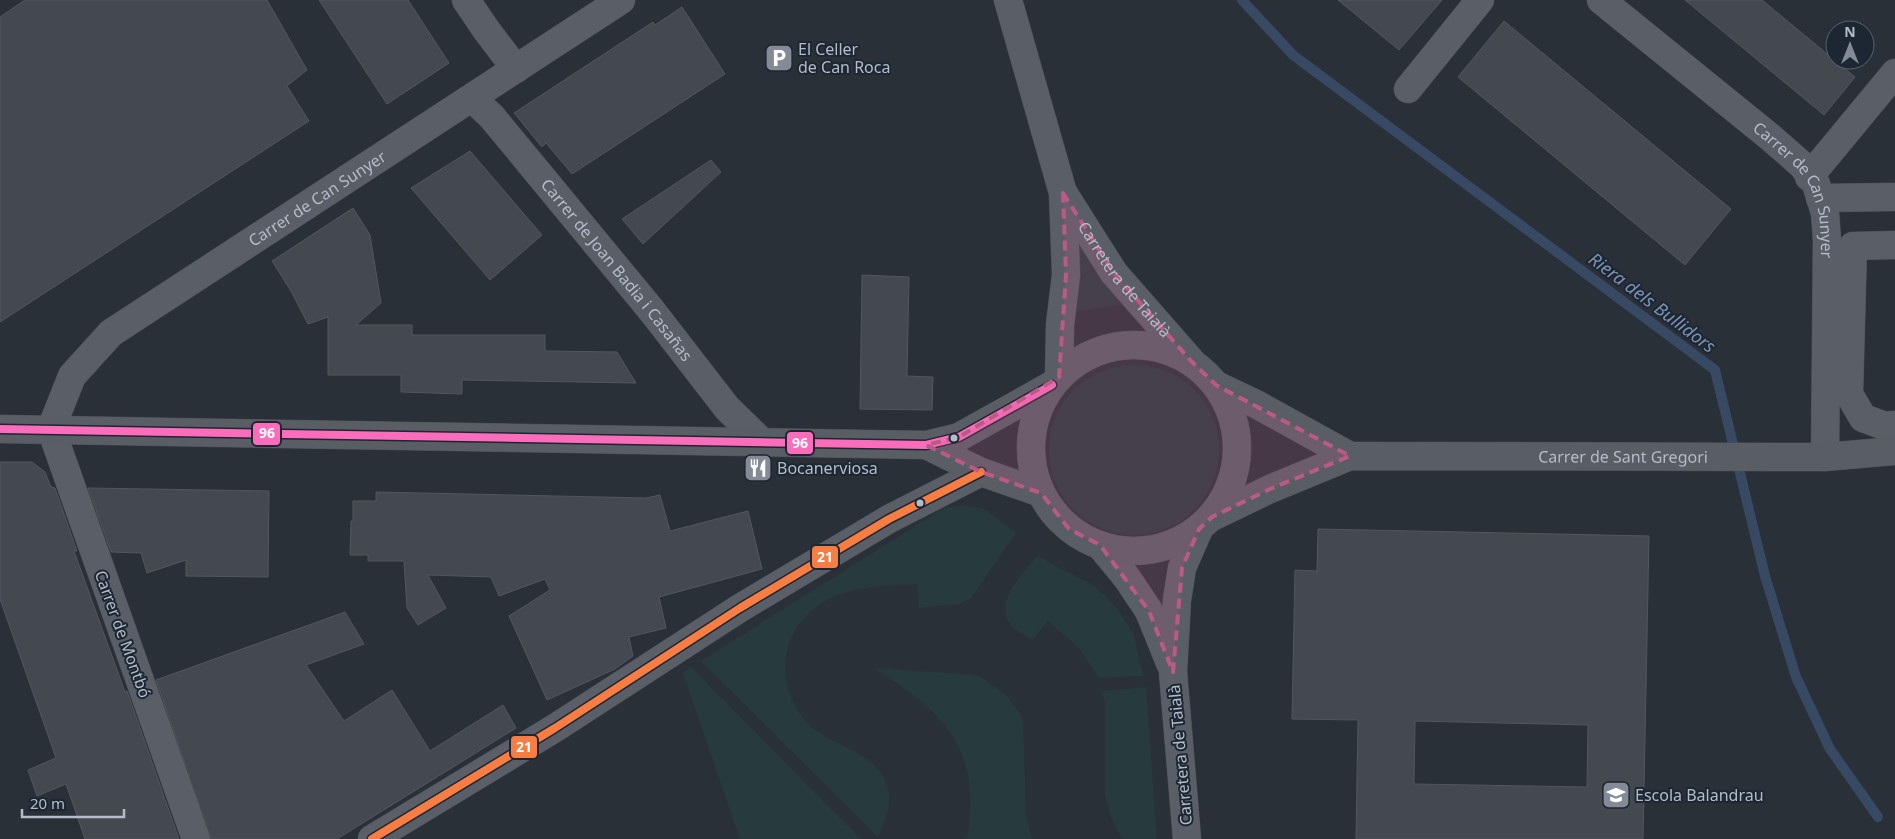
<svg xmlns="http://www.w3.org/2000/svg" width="1895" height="839" font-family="'Noto Sans',sans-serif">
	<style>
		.green { fill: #273a3e }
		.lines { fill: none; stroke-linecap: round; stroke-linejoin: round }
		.stream { stroke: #384963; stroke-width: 10 }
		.building { fill: #444950; stroke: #52575f; fill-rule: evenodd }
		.street-casing { stroke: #484c53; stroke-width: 29 }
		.secondary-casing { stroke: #484c53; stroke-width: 29 }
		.street { stroke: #5a5e66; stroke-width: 28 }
		.secondary { stroke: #595d64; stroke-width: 28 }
		.bus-1-casing { stroke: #1d2633; stroke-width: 11 }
		.bus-2-casing { stroke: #1d2633; stroke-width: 11 }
		.bus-1 { stroke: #fb6dba; stroke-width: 8 }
		.bus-2 { stroke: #f77d43; stroke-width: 8 }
		.marked { fill: #bc5a87; fill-opacity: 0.2; stroke: #bc5a87; stroke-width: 4; stroke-dasharray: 10 6; stroke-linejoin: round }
		.bus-dot { fill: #b4bcc9; stroke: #1d2633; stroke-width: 2 }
		.labels { text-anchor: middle; stroke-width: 4; stroke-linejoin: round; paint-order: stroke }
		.poi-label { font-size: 16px; fill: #b4bcc9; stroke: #1d2633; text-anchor: start }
		.street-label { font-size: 16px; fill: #b4bcc9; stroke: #1d2633 }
		.water-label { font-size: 18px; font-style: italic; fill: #7c92b1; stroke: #1d2633 }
		.line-badge { stroke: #1d2633; stroke-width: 2 }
		.badge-label { font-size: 14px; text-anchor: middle; font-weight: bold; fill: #fff }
	</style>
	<rect width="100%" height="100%" fill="#2a3038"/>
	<g class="green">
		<polygon points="1074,225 1125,304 1074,312"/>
		<circle cx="1134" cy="450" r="85"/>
		<path d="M962,505l22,4 32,24 -45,65 -11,6 -41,4 -2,-24c-27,2 -60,1 -86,14 -48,23 -60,79 -27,121 19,25 58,27 77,54 15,22 7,43 -3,64l-177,-176 243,-153z"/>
		<path d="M1038,555l19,12 31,15 17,13 14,16 15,24 9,41 -44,2 -20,-30 -31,-27 -16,19c-7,-5 -20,-11 -24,-19 -12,-22 17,-50 30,-66z"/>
		<polygon points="691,667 861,839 740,839 683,673"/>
		<path d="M874,668l104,7 28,20 17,22 3,97 6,25h-65c15,-90 -21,-125 -93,-171z"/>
		<polygon points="1146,687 1157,839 1122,839 1111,817 1105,795 1105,704 1102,691"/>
	</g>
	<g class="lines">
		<polyline class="stream" points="1242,0 1293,55 1715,370 1765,576 1796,677 1830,749 1878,817"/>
	</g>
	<g class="building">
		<polygon points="25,0 267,0 307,70 287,86 309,121 0,322 0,17"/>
		<polygon points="319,0 408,0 449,63 387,104"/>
		<polygon points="1338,0 1442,0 1399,50"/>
		<polygon points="1685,0 1762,0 1855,77 1824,115"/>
		<polygon points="682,7 725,74 572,174 546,143 542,147 514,113 653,22 655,25"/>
		<polygon points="1504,21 1731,209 1685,265 1458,77"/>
		<polygon points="470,151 542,235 490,280 411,188"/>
		<polygon points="711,160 721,172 643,244 622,219"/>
		<polygon points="353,208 370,235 381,303 356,325 412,325 412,335 545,335 545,351 617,352 636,383 462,380 462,394 401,392 401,375 328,375 328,317 308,324 291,291 272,261"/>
		<polygon points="862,275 909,277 907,376 933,377 932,410 860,409"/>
		<polygon points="0,462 32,462 45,472 51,487 55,488 77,551 74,551 125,692 127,691 179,839 85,839 66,784 37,796 28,770 56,758 0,599"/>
		<polygon points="88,488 269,491 268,577 186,576 186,560 147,573 141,553 111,552"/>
		<polygon points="376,492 646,498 660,495 670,531 748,511 762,569 659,597 666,628 629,637 633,656 615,669 547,700 509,616 550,590 545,579 499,596 491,577 428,575 446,608 418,625 407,608 404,561 368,561 368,555 350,555 351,521 353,521 353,501 376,501"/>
		<path d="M1318,529l331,7 -6,303h-287l2,-119 -66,-1 3,-149 22,1zM1415,721l173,4 -1,62 -173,-3z"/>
		<polygon points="345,612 364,644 306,665 344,721 392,690 430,751 503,705 516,728 337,839 211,839 156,680"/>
	</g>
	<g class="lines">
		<defs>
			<g id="street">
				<polyline points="466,0 487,31 516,69"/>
				<polyline points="1008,0 1063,193 1066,275 1060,325 1059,377"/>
				<path id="s1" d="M1601,0l169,137 32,28 14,19 9,29 2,27 -2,217"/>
				<polyline points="1408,89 1480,0"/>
				<path id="s2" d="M472,98l20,19 160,194 75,97 34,33"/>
				<polyline points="1809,177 1895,73"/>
				<path id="s3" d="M1064,194l50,79 77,88"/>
				<polyline points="1820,198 1895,197"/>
				<polyline points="1895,245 1853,246 1849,394 1863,418 1885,426 1895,425"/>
				<polyline points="1100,545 1127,578 1149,611 1170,663"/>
				<path id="s4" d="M196,839l-145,-410 21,-53 39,-43 510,-333"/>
				<polyline points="372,839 555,728 740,608 889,519 981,472"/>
				<polyline points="1187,839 1173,672 1177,600 1182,568 1199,529"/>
			</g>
			<g id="secondary">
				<circle cx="1134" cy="448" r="103"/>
				<polyline points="1216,385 1256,404 1350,456"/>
				<polyline points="0,429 926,445 959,437 1052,385"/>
				<polyline points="926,445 981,472 1041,493"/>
				<path id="s5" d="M1212,517l58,-28 80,-33 475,1 70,-6"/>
			</g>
		</defs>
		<use href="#street" class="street-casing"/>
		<use href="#secondary" class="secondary-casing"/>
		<use href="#street" class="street"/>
		<use href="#secondary" class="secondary"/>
		<defs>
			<polyline id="bus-1" points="0,429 926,445 959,437 1052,385"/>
			<polyline id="bus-2" points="372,839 555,728 740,608 889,519 981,472"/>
		</defs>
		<use href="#bus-1" class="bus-1-casing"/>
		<use href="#bus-2" class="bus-2-casing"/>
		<use href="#bus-1" class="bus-1"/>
		<use href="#bus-2" class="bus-2"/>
	</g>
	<path class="marked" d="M1063,193l51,80 77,88 25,24 134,71 -80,33 -58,28 -13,12 -17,39 -9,104 -24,-61 -49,-66 -31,-16 -28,-36 -60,-21 -55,-27 33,-8 100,-60 7,-102z"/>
	<defs>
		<symbol id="parking-square" viewBox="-11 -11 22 22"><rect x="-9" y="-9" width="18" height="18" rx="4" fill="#848b96" stroke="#1d2633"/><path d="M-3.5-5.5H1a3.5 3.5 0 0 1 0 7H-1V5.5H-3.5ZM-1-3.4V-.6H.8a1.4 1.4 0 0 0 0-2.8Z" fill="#fff"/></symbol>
		<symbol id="restaurant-square" viewBox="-11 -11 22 22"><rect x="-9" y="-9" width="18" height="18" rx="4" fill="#848b96" stroke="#1d2633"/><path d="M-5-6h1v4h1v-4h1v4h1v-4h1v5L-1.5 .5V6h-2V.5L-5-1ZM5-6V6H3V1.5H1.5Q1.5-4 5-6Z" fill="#fff"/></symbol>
		<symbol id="school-square" viewBox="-11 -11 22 22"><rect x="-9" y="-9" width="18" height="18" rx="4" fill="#848b96" stroke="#1d2633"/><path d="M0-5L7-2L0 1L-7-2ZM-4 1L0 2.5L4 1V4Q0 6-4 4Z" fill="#fff"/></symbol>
	</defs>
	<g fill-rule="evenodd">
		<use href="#parking-square" x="763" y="42" width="32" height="32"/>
		<use href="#restaurant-square" x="742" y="452" width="32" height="32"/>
		<use href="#school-square" x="1600" y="779" width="32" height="32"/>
	</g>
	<g class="bus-dot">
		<circle cx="954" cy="438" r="4.5"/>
		<circle cx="920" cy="503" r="4.5"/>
	</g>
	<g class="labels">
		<g class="poi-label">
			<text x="798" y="55">El Celler<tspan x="798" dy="18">de Can Roca</tspan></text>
			<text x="777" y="474">Bocanerviosa</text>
			<text x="1635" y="801">Escola Balandrau</text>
		</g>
		<g class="street-label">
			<text dy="6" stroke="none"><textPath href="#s1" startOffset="279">Carrer de Can Sunyer</textPath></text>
			<text dy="6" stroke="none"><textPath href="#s4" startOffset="796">Carrer de Can Sunyer</textPath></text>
			<text dy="6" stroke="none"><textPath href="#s2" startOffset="225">Carrer de Joan Badia i Casañas</textPath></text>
			<text dy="6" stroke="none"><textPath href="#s3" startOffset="105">Carretera de Taialà</textPath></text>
			<text dy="6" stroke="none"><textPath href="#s5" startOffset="424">Carrer de Sant Gregori</textPath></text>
			<text transform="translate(123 634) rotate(70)" y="6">Carrer de Montbó</text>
			<text transform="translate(1180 755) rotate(-95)" y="6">Carretera de Taialà</text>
		</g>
		<g class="water-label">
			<text transform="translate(1652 303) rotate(37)" y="6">Riera dels Bullidors</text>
		</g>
	</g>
	<g class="line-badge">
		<rect x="252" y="422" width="29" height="24" rx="5" fill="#fb6dba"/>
		<rect x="786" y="431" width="28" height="24" rx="5" fill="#fb6dba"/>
		<rect x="811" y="545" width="28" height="24" rx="5" fill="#f77d43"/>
		<rect x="510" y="735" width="28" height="24" rx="5" fill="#f77d43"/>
	</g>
	<g class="badge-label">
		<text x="267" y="438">96</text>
		<text x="800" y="448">96</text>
		<text x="825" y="562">21</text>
		<text x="524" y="752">21</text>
	</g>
	<g transform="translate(1850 45)"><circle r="24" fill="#1d2633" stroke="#59626f"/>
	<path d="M0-4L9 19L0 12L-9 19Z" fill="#848b96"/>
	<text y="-8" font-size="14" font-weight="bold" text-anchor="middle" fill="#b4bcc9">N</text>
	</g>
	<path d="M22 809v8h102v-8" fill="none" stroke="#b4bcc9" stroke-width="2.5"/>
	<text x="30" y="809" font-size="15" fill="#b4bcc9" stroke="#1d2633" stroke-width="4" paint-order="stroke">20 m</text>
</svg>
